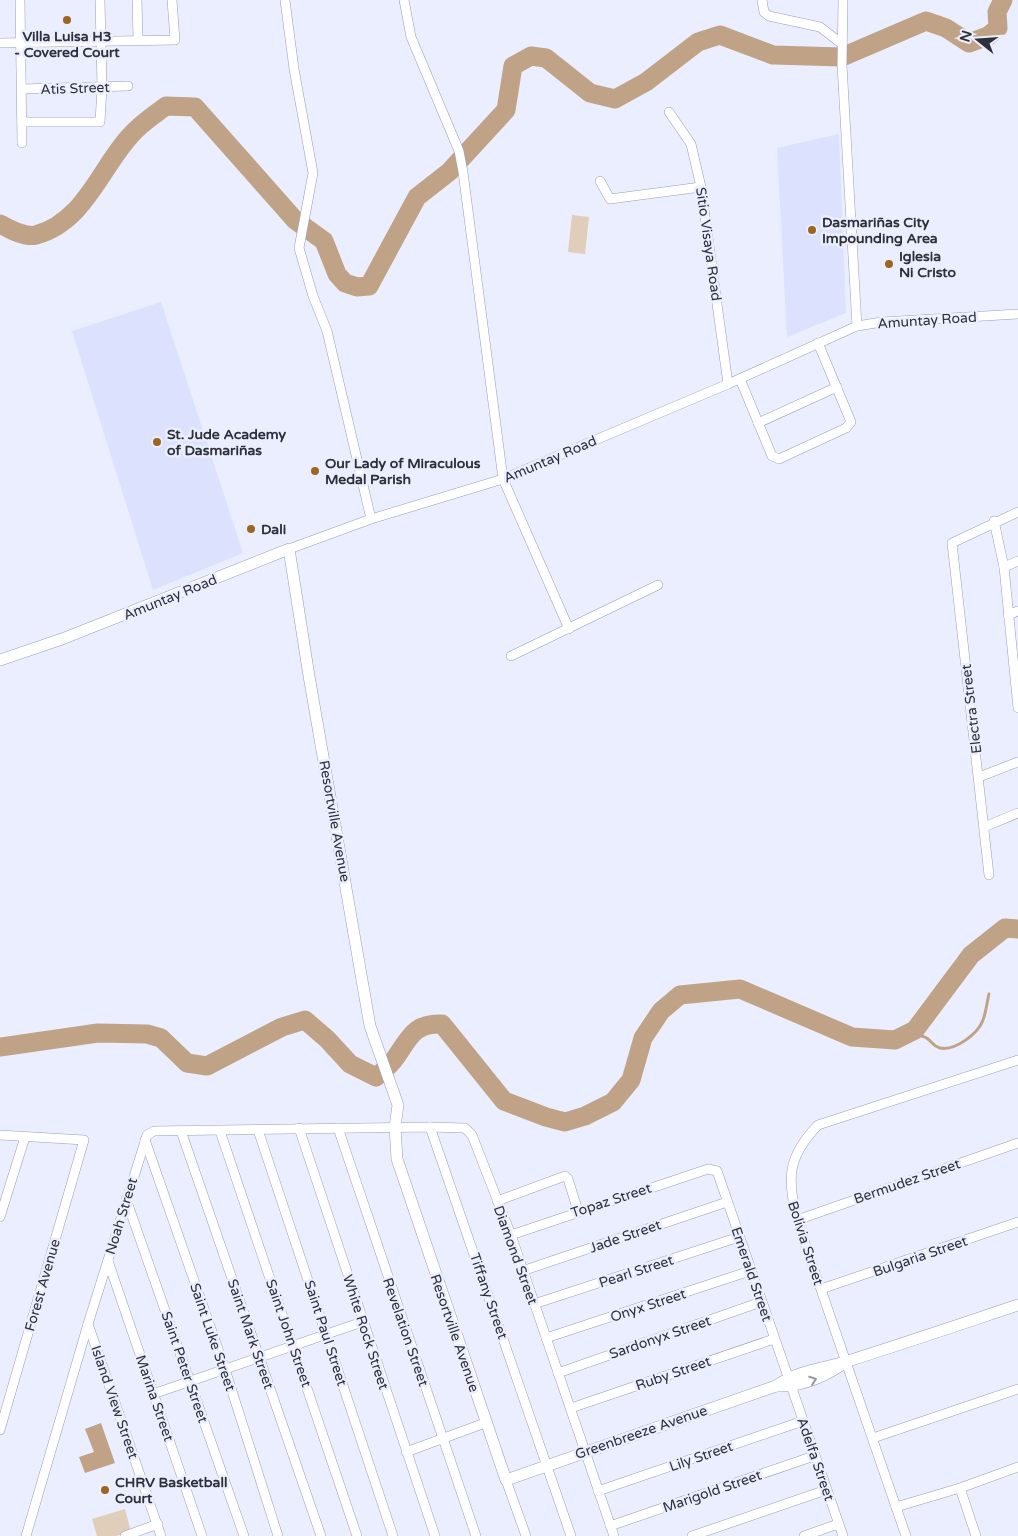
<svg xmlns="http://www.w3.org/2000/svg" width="1018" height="1536" font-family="'Varela Round',sans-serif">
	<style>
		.built { fill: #dce2fe }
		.green { fill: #e0cdba }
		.water { fill: #c0a386 }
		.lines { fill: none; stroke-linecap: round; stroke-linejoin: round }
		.stream { stroke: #c0a386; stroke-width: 3 }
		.river { stroke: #c0a386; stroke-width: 19 }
		.minor-casing { stroke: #999eb8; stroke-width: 10 }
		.tertiary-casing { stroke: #999eb8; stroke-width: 12 }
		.minor { stroke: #fff; stroke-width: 9 }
		.tertiary { stroke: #fff; stroke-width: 11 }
		.oneway { stroke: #96979c }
		.poi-dot { fill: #9c6520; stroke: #ebeeff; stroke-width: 2 }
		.labels { text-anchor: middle; stroke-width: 5; stroke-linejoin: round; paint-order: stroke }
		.poi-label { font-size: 14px; font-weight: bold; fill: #2d2f39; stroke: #ebeeff; text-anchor: start }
		.street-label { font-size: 14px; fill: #2d2f39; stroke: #ebeeff }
	</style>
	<rect width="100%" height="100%" fill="#ebeeff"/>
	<g class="built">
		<polygon points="839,134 846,313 787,337 777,148"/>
		<polygon points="161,302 243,553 153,590 72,331"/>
	</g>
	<g class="green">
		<polygon points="572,215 589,217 585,254 568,252"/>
		<polygon points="125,1509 131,1532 116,1536 97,1536 92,1519"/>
	</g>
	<polygon class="water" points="101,1423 115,1463 85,1473 79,1457 94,1452 85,1429"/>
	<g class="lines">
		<path class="stream" d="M906,1034c7,1 16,0 22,5 5,4 5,7 12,9 15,3 38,-14 43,-28 3,-8 4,-18 6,-26"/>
		<g class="river">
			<path d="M0,224c9,5 25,14 36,11 48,-13 64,-66 94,-99 10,-12 24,-21 36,-30l29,1 100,113 29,21 13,33 8,9 12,4 12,-1 48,-89 32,-25 57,-62 7,-44 18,-10 15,2 44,35 25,6 31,-17 52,-40 22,-7 53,20 69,2 84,-36 20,7 23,15 19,-7 10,-8 -1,-16 6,-12"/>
			<path d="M0,1047l98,-14 49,1 14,4 26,25 20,3 75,-39 23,-7 22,19 23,25 26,13c7,-6 15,-12 20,-20 14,-20 18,-34 46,-33l62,77 42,16 19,5 20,-6 28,-14 18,-22 12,-42 18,-27 19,-16 60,-6 112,48 43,3 20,-10 56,-75 34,-27 13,1"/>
		</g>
		<defs>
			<g id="minor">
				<polyline points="20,0 22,143"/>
				<polyline points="137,0 138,40"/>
				<polyline points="285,0 294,69 313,173 299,248 313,296 327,331 371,519"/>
				<polyline points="404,0 411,37 459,151 463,172 503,479 569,629"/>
				<polyline points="762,0 764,12 769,16 820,27 842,44"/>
				<polyline points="843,0 842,65 857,326"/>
				<polyline points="0,43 175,40 172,0"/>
				<polyline points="22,89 128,86"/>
				<polyline points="669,112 691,144 701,187 728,384"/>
				<polyline points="22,122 100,122 102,87 100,0"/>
				<polyline points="600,181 610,199 701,187"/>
				<polyline points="740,379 772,456 779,459 846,428 851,422 818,343"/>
				<polyline points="758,423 837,387"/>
				<polyline points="994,521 1004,567 1018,708"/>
				<polyline points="289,549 371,519 503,479 728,384 857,326 882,322 1018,314"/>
				<polyline points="1004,567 1018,561"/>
				<polyline points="1008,615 1018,611"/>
				<polyline points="511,656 658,585"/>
				<polyline points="979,777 1018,762"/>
				<polyline points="984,827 1018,813"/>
				<polyline points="989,875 952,543 1018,512"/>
				<polyline points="430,1127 571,1536"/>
				<polyline points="299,1128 435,1536"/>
				<polyline points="338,1128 476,1536"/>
				<polyline points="258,1130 393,1536"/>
				<polyline points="181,1131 321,1536"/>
				<polyline points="220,1131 357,1536"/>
				<polyline points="0,1135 84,1140 0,1430"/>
				<polyline points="145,1140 225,1369 278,1536"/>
				<polyline points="126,1199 244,1536"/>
				<polyline points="497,1201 565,1176 568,1179 578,1211"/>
				<polyline points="0,1217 25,1137"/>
				<polyline points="797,1220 1018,1143"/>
				<polyline points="511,1235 708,1169 717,1171 843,1536"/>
				<polyline points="108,1261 202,1536"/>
				<polyline points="522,1271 727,1202"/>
				<polyline points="821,1289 1018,1222"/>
				<polyline points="534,1304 739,1237"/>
				<polyline points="88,1324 161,1536"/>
				<polyline points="546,1338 750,1271"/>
				<polyline points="558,1373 761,1302"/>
				<polyline points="153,1394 362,1322"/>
				<polyline points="571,1408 774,1339"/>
				<polyline points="873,1438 1018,1389"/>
				<polyline points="406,1452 485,1423"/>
				<polyline points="506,1480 526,1536"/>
				<polyline points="960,1488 976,1536"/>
				<polyline points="598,1491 803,1421"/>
				<polyline points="896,1507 960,1488 1018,1467"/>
				<polyline points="610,1526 814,1456"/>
				<polyline points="26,1536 88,1324 147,1135 154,1131 430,1127 465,1128 472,1135 511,1235 614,1536"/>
				<polyline points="125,1536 158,1524"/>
				<polyline points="692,1536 826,1490"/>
				<polyline points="804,1536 838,1524"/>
				<path d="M906,1536l-109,-316c-10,-41 -10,-63 21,-95l200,-65"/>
			</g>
			<g id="tertiary">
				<path d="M0,660l62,-21 227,-90 20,127 61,350 28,79 -3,22 2,32 109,321 270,-94c22,-16 47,-17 72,-25 57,-18 113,-37 170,-56"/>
				<path d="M776,1386c24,1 44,-7 64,-20"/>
			</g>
		</defs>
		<use href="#minor" class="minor-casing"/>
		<use href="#tertiary" class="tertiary-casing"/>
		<use href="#minor" class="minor"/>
		<use href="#tertiary" class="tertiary"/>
	</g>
	<defs><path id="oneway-chevron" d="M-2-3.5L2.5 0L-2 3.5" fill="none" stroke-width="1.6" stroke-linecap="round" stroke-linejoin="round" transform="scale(1.25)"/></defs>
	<use class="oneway" href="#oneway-chevron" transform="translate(813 1380) rotate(-19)"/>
	<g class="poi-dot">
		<circle cx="67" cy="20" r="5"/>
		<circle cx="812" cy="230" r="5"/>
		<circle cx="889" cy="264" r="5"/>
		<circle cx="157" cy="442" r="5"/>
		<circle cx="315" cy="471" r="5"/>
		<circle cx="251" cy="529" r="5"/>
		<circle cx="105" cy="1490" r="5"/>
	</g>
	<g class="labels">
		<g class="poi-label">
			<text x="67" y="41" text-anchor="middle">Villa Luisa H3<tspan x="67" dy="16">- Covered Court</tspan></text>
			<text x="822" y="227">Dasmariñas City<tspan x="822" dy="16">Impounding Area</tspan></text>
			<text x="899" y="261">Iglesia<tspan x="899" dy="16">Ni Cristo</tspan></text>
			<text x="167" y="439">St. Jude Academy<tspan x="167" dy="16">of Dasmariñas</tspan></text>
			<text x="325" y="468">Our Lady of Miraculous<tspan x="325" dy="16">Medal Parish</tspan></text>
			<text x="261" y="534">Dali</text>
			<text x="115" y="1487">CHRV Basketball<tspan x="115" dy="16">Court</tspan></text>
		</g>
		<g class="street-label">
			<text transform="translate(75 88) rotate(-2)" y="5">Atis Street</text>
			<text transform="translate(709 244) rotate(82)" y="5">Sitio Visaya Road</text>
			<text transform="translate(927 320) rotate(-4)" y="5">Amuntay Road</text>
			<text transform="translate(550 459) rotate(-23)" y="5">Amuntay Road</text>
			<text transform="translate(170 597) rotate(-22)" y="5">Amuntay Road</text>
			<text transform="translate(971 709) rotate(-97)" y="5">Electra Street</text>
			<text transform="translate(335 821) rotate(80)" y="5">Resortville Avenue</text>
			<text transform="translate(907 1181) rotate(-19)" y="5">Bermudez Street</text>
			<text transform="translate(611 1200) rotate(-18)" y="5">Topaz Street</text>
			<text transform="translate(121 1216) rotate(-73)" y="5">Noah Street</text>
			<text transform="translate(625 1236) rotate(-19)" y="5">Jade Street</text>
			<text transform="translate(806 1243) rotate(72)" y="5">Bolivia Street</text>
			<text transform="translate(516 1255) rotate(70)" y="5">Diamond Street</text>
			<text transform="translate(920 1256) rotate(-19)" y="5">Bulgaria Street</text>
			<text transform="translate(636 1271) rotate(-18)" y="5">Pearl Street</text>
			<text transform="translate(752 1274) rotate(71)" y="5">Emerald Street</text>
			<text transform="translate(42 1285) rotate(-74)" y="5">Forest Avenue</text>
			<text transform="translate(489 1296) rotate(71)" y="5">Tiffany Street</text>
			<text transform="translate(648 1305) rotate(-18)" y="5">Onyx Street</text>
			<text transform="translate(366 1332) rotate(72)" y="5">White Rock Street</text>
			<text transform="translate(406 1332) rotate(71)" y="5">Revelation Street</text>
			<text transform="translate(289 1333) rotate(71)" y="5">Saint John Street</text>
			<text transform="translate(326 1333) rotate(72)" y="5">Saint Paul Street</text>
			<text transform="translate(455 1333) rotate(71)" y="5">Resortville Avenue</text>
			<text transform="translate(251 1334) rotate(71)" y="5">Saint Mark Street</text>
			<text transform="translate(213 1337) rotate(71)" y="5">Saint Luke Street</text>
			<text transform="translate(660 1337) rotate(-19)" y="5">Sardonyx Street</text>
			<text transform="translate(185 1367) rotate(71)" y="5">Saint Peter Street</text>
			<text transform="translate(673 1373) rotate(-19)" y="5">Ruby Street</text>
			<text transform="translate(155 1398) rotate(71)" y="5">Marina Street</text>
			<text transform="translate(115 1402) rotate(71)" y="5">Island View Street</text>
			<text transform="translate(641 1432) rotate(-19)" y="5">Greenbreeze Avenue</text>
			<text transform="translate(701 1456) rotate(-19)" y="5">Lily Street</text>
			<text transform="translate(816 1459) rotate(71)" y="5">Adelfa Street</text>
			<text transform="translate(712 1491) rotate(-19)" y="5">Marigold Street</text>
		</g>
	</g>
	<g transform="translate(978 40) rotate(287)" stroke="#ebeeff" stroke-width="4" paint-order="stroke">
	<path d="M0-4L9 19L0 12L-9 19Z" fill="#2d2f39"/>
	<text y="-8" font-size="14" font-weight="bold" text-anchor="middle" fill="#2d2f39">N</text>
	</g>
</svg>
